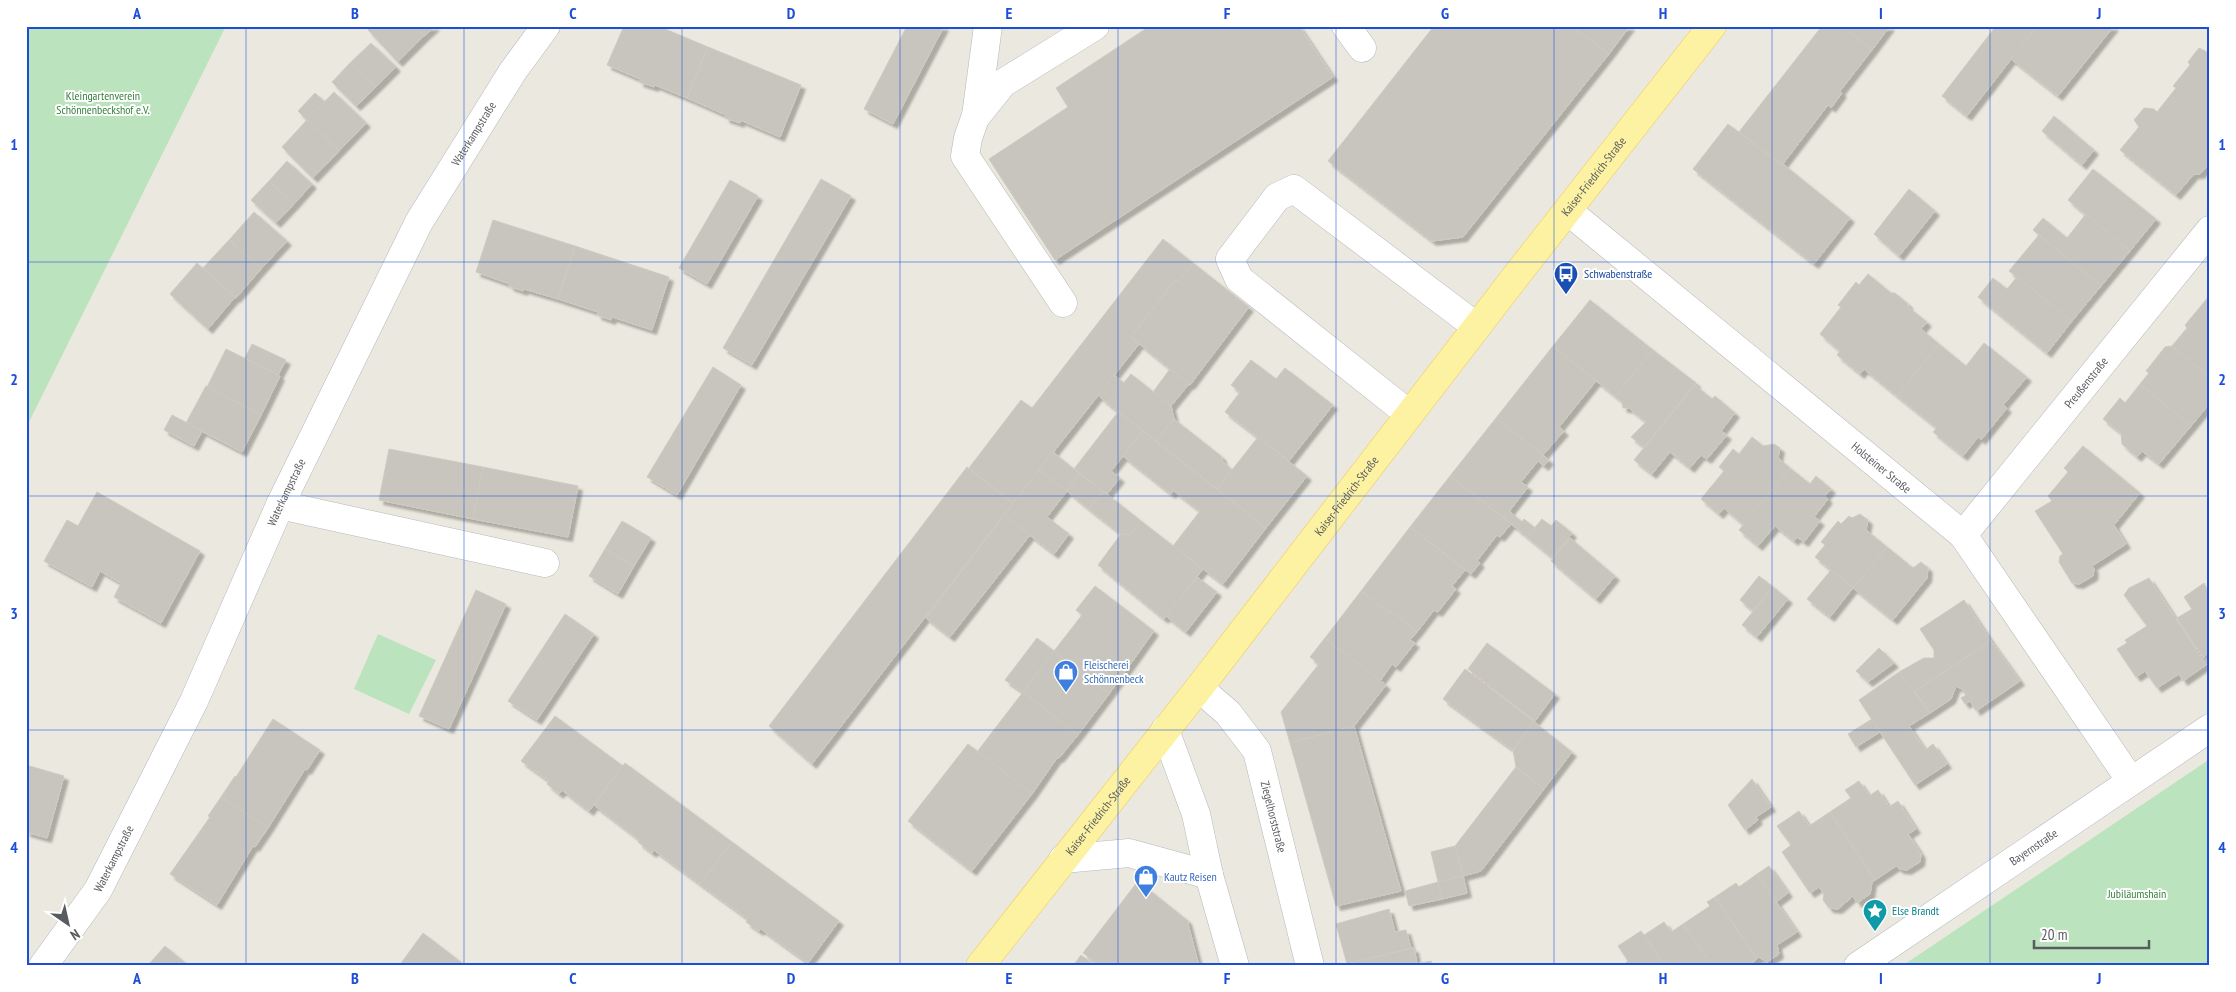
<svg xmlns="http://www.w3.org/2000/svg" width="2236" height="992" font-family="'PT Sans Narrow',sans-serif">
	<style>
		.green { fill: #bbe3bd }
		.building { fill: #c8c5be; stroke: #cfcabe; filter: url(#shadow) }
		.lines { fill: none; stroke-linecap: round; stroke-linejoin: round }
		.minor-casing { stroke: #b5b7bc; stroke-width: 29 }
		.major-casing { stroke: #edc956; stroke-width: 29 }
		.minor { stroke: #fff; stroke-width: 28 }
		.major { stroke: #fdf2a2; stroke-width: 28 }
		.grid { fill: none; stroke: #1d4ed8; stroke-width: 1; stroke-opacity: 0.55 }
		.labels { text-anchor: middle; stroke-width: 4; stroke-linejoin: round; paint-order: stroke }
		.park-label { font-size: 12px; fill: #36813c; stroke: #fff }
		.street-label { font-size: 12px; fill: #585b60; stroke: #fff }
		.transit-label { font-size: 12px; fill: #164399; stroke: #fff; text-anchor: start }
		.shop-label { font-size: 12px; fill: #366cbe; stroke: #fff; text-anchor: start }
		.culture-label { font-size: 12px; fill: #0d838f; stroke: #fff; text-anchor: start }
		.neatline { fill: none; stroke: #1d4ed8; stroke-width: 2 }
		.grid-label { font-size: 16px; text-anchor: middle; font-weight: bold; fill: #1d4ed8 }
	</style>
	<defs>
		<filter id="shadow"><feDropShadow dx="4.5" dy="4.5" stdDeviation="1" flood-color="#0004"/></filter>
	</defs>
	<rect width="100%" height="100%" fill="#ebe9df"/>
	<g class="green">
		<polygon points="26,26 226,26 26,428"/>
		<polygon points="378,634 436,660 409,714 354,689"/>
		<polygon points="2210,759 2210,966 1902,966"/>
	</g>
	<g class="building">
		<polygon points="372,26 415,26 424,36 398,62 368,30"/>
		<polygon points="415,26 435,26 424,36"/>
		<polygon points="624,26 658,26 708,47 687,98 655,85 654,87 639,82 640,79 607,65"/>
		<polygon points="907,26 944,26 893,124 864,109"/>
		<polygon points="1150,26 1299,26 1333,77 1055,260 989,159 1068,107 1056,88"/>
		<polygon points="1434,26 1572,26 1609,54 1463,237 1432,241 1328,161"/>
		<polygon points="1572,26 1630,26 1609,54"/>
		<polygon points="1822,26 1842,26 1872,50 1840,91 1842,93 1831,108 1828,105 1782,165 1739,132"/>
		<polygon points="1842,26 1890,26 1872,50"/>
		<polygon points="1996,26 2037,26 1967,116 1942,96"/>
		<polygon points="2037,26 2114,26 2058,96 2011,59"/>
		<polygon points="371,43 396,67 376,87 351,62"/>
		<polygon points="708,47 801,85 780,137 740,120 740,123 725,118 726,115 687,98"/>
		<polygon points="2199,48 2207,52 2210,49 2210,163 2200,174 2194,174 2176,195 2120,150 2139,127 2134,120 2144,108 2154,109 2157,112 2176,88 2173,86 2190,65 2188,62"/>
		<polygon points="351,62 376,87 356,106 332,82"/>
		<polygon points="334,92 366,123 339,151 307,120"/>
		<polygon points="315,93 325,102 307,120 298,111"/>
		<polygon points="2054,116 2094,150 2082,165 2042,131"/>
		<polygon points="307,120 339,151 313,178 282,147"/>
		<polygon points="1728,124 1782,165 1783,164 1850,218 1814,264 1693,169"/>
		<polygon points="287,161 312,184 294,204 269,181"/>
		<polygon points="2093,169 2156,219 2130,251 2068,200"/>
		<polygon points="821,179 851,196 752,365 723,348"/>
		<polygon points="730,180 758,196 707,284 679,268"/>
		<polygon points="269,181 294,204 276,223 251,200"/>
		<polygon points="1909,189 1935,211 1899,256 1874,234"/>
		<polygon points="254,212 287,241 261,269 229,240"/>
		<polygon points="2086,214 2130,251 2101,286 2033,230 2043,218 2067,238"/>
		<polygon points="493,220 575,246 558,299 524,289 523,291 509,286 510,284 476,272"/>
		<polygon points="2039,235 2101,286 2072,321 2009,271"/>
		<polygon points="1163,239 1193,263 1179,281 1175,280 1131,337 1139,344 1013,503 969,468 1021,400 1032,408"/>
		<polygon points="229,240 261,269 236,298 203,268"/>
		<polygon points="575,246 669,277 652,330 612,317 611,320 597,315 598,312 558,299"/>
		<polygon points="197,263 235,297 208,329 170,294"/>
		<polygon points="1193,263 1249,307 1190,385 1131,337 1175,280 1179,281"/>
		<polygon points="1868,274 1891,293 1895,293 1908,304 1908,307 1927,322 1921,329 1939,344 1897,396 1864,369 1860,374 1837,355 1840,351 1820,334 1841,307 1838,305 1856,282 1859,285"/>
		<polygon points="2017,277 2072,321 2047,353 1978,297 1993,278 2007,289"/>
		<polygon points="2210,295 2210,378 2172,346 2187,328 2185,325"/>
		<polygon points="1590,300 1653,350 1615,396 1553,346"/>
		<polygon points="1984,343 2027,377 2003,405 2007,408 1981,440 1978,437 1963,456 1933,432 1937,428 1897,396 1939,344 1966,366"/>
		<polygon points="252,344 286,360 278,375 245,358"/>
		<polygon points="1553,346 1596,381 1559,427 1564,431 1543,455 1496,418"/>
		<polygon points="2172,346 2210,378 2210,403 2191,426 2140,384 2149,373 2146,371 2165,347"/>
		<polygon points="226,349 280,376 261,415 207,387"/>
		<polygon points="1653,350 1696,383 1644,447 1631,437 1646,422 1629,408 1623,408 1622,402 1615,396"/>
		<polygon points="1251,360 1276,379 1285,368 1333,405 1289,461 1225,412 1240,392 1231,385"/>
		<polygon points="713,367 741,385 677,495 647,477"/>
		<polygon points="1170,369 1189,384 1171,406 1153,392"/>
		<polygon points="1131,374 1171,406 1174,419 1156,441 1107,403"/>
		<polygon points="1114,375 1124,383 1107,403 1098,395"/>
		<polygon points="2140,384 2191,426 2159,464 2142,451 2137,457 2122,444 2121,433 2103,419 2120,398 2125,403"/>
		<polygon points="1695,385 1712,399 1715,396 1735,413 1721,431 1727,435 1707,459 1701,455 1690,468 1670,452 1652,474 1634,460"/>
		<polygon points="206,386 261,415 242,452 186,423"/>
		<polygon points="1118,412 1143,431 1111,471 1120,478 1107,494 1074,469"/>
		<polygon points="172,415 202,431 194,446 164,430"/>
		<polygon points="1496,418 1549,460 1544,466 1538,461 1521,482 1528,487 1504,518 1450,476"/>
		<polygon points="1174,419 1221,456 1223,462 1232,470 1217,489 1156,441"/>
		<polygon points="1143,431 1266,528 1223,584 1173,546 1200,511 1174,491 1171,494 1123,456"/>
		<polygon points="1258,437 1307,476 1266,528 1217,489"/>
		<polygon points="1752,437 1763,446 1774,444 1780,448 1778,458 1790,468 1744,525 1724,508 1719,514 1701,499 1724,471 1719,467 1733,449 1739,454"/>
		<polygon points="2083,446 2140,493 2114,525 2126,544 2092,566 2094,569 2093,576 2079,584 2072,583 2059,562 2060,556 2063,554 2035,511 2052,501 2048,496 2068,472 2064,468"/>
		<polygon points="389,449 483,467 473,519 379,500"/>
		<polygon points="1053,452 1080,474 1067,491 1039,470"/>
		<polygon points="483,467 578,486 568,537 473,519"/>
		<polygon points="967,467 1013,503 812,764 769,726"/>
		<polygon points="1790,468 1810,484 1816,476 1831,489 1825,496 1828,499 1814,517 1820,521 1804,542 1797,537 1794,541 1775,526 1758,546 1739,530"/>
		<polygon points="1039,470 1067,491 1047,517 1069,534 1054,554 1004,515"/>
		<polygon points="1080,474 1103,491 1089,509 1067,491"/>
		<polygon points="1450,476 1511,524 1500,537 1497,535 1477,561 1480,563 1471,574 1410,527"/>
		<polygon points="1103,491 1141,521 1129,535 1121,534 1089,509"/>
		<polygon points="97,492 200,551 161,623 114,597 121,583 100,571 92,587 44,561 67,520 78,526"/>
		<polygon points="1509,511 1522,522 1524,519 1535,528 1527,537 1504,518"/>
		<polygon points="1860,514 1868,520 1866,530 1887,547 1853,588 1815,557 1825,545 1821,542 1838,521 1841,524 1849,516 1852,518"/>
		<polygon points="1004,515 1030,535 950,637 926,618"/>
		<polygon points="1542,519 1551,526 1556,520 1572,533 1553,558 1527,537"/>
		<polygon points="622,521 651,538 634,566 605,549"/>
		<polygon points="1141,521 1203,569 1164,619 1098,565 1121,534 1129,535"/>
		<polygon points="1410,527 1465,570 1452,586 1456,589 1438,612 1434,610 1417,632 1391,611 1389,613 1361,591"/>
		<polygon points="1570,538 1615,576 1596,599 1551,561"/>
		<polygon points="1887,547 1913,568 1921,562 1928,568 1927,578 1893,620 1853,588"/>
		<polygon points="605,549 634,566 618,594 589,576"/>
		<polygon points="1831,570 1853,588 1830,617 1807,599"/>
		<polygon points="1759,576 1773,587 1753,611 1740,600"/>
		<polygon points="1197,577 1217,592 1186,632 1166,616"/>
		<polygon points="2149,578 2206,665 2183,681 2179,674 2157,688 2145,671 2136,677 2117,649 2127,643 2125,640 2147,626 2124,595 2129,588"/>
		<polygon points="2204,583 2210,595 2210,652 2203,657 2177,618 2192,609 2184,597"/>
		<polygon points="1095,586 1154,631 1109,694 1054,651 1082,615 1076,610"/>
		<polygon points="1773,587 1788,599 1757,637 1742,625"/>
		<polygon points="476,590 506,604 449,729 419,716"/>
		<polygon points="1361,591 1389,613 1391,611 1417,632 1410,640 1415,643 1396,667 1392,664 1380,681 1325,638"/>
		<polygon points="1964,600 1991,641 1912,693 1899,672 1924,658 1934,658 1934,650 1920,629"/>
		<polygon points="565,614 594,634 537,720 508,701"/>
		<polygon points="1037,638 1054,651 1023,692 1005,680"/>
		<polygon points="1325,638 1386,685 1354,726 1290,743 1281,712 1319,664 1310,657"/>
		<polygon points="1991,641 2020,681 1976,711 1970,701 1965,704 1961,698 1966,695 1962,689 1956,686 1951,699 1930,713 1915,691"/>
		<polygon points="1487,643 1555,694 1535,721 1468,669"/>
		<polygon points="1879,648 1894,663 1868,682 1856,671"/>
		<polygon points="1054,651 1109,694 1078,735 1023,692"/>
		<polygon points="1465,669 1534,722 1513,750 1443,699"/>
		<polygon points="1899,672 1930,713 1909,726 1925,750 1933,744 1947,764 1915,785 1859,700"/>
		<polygon points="1023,692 1078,735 1059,758 1057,758 1032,794 977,752"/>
		<polygon points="555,716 623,766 589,811 562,790 559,794 547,784 549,781 521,761"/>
		<polygon points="273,719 320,750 307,770 305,769 268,828 221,797 235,776 236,777"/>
		<polygon points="1872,719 1880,732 1856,747 1848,734"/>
		<polygon points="1534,722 1572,752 1544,789 1516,767 1513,750"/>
		<polygon points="1354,726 1401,891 1336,906 1290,743"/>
		<polygon points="968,744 1032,794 972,871 908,821"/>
		<polygon points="625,763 732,842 700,884 654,850 652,853 638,842 640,840 594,805"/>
		<polygon points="26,765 64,776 47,838 26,832"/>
		<polygon points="1516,767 1544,789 1481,871 1463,876 1455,846"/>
		<polygon points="1752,779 1771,807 1756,817 1758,820 1745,830 1728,805"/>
		<polygon points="1859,781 1869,796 1878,790 1889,807 1898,801 1916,829 1908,834 1921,854 1920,862 1907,870 1899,869 1896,866 1875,880 1830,812 1851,798 1845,790"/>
		<polygon points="221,797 268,828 255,847 253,846 217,905 170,874 210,817 208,816"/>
		<polygon points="1799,811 1809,826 1830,812 1875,880 1872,882 1870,894 1857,903 1853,896 1838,909 1829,908 1823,900 1824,894 1819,887 1810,893 1782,852 1791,845 1777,826"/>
		<polygon points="732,842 839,921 808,963 761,929 759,931 746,922 748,919 700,884"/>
		<polygon points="1455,846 1463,876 1438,882 1431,852"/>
		<polygon points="1769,866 1788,893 1776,902 1757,874"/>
		<polygon points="1757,874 1797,932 1777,945 1779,954 1767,962 1759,957 1757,959 1715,897 1736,883 1739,887"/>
		<polygon points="1463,876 1467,893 1442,899 1438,882"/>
		<polygon points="1138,881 1187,920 1199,966 1164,966 1163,962 1151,966 1100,966 1083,953"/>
		<polygon points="1438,882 1442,899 1409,906 1405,891"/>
		<polygon points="1715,897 1757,959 1748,966 1712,966 1683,924 1710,906 1707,902"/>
		<polygon points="1389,909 1395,932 1406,930 1411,948 1347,964 1336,924"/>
		<polygon points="1664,922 1671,932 1683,924 1712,966 1665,966 1644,935"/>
		<polygon points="1641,931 1644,935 1665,966 1622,966 1628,961 1618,946"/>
		<polygon points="423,933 466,966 399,966"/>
		<polygon points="165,946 189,966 150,966 149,964"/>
		<polygon points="1414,948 1417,964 1431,961 1432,966 1354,966 1353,962"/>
		<polygon points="1081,955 1095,966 1073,966"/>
	</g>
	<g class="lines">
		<defs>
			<g id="minor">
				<polyline points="1346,26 1362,48"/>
				<polyline points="976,116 988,26"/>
				<path id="s1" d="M1568,211l395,324 168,246"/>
				<polyline points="1063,303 965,156 968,138 975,118 1003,83 1095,26"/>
				<polyline points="1409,414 1239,279 1230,259 1277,197 1294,189 1477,327"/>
				<polyline points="280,505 545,563"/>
				<path id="s2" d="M1963,535l247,-305"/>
				<path id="s3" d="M1199,688l29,25 29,38 53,215"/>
				<polyline points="1165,730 1196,814 1209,875 1235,966"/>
				<polyline points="1063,859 1129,853 1209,875"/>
				<path id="s4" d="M43,966l55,-76 96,-189 86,-196 139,-283 94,-151 33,-45"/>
				<path id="s5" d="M1858,966l352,-238"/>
			</g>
			<g id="major">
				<path id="s6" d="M980,966l219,-278 317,-412 196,-250"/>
			</g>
		</defs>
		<use href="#minor" class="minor-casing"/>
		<use href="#major" class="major-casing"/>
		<use href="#minor" class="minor"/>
		<use href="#major" class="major"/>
	</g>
	<path class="grid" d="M246,26v940M464,26v940M682,26v940M900,26v940M1118,26v940M1336,26v940M1554,26v940M1772,26v940M1990,26v940M26,262h2184M26,496h2184M26,730h2184"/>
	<defs>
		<symbol id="bus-pin" viewBox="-11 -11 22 30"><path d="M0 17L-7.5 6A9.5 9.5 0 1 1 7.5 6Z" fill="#1a4fb4" stroke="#fff"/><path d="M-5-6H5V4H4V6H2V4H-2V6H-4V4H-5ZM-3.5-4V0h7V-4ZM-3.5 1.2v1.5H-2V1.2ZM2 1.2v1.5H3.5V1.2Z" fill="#fff"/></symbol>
		<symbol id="shop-pin" viewBox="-11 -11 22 30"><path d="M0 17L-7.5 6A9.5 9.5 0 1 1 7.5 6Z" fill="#3f7fe0" stroke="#fff"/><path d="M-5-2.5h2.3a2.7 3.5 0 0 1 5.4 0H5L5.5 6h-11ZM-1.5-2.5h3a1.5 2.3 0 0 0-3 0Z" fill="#fff"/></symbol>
		<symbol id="sight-pin" viewBox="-11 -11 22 30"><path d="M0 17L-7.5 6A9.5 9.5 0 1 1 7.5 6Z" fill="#0f9aa8" stroke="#fff"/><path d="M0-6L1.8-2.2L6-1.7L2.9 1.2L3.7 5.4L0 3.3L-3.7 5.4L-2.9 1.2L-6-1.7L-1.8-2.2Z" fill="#fff"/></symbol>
	</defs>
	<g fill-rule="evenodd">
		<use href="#bus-pin" x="1552" y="260" width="28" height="38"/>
		<use href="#shop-pin" x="1052" y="658" width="28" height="38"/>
		<use href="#shop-pin" x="1132" y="863" width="28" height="38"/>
		<use href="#sight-pin" x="1861" y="897" width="28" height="38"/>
	</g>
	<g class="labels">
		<g class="park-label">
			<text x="103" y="100">Kleingartenverein<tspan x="103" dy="14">Schönnenbeckshof e.V.</tspan></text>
			<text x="2137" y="898">Jubiläumshain</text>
		</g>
		<g class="street-label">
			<text dy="4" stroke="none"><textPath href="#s4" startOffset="939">Waterkampstraße</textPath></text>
			<text dy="4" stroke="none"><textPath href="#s6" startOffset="1000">Kaiser-Friedrich-Straße</textPath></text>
			<text dy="4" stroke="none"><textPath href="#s2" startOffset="196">Preußenstraße</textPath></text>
			<text dy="4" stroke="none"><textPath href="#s1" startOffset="405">Holsteiner Straße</textPath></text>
			<text dy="4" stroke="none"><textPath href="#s4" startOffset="534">Waterkampstraße</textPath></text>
			<text dy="4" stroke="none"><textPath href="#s6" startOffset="596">Kaiser-Friedrich-Straße</textPath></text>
			<text dy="4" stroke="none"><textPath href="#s6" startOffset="191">Kaiser-Friedrich-Straße</textPath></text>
			<text dy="4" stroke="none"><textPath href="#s3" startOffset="154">Ziegelhorststraße</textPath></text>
			<text dy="4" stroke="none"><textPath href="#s5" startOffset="212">Bayernstraße</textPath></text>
			<text dy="4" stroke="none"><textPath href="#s4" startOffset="129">Waterkampstraße</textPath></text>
		</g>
		<g class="transit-label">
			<text x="1584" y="278">Schwabenstraße</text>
		</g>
		<g class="shop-label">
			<text x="1084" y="669">Fleischerei<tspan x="1084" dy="14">Schönnenbeck</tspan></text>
			<text x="1164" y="881">Kautz Reisen</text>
		</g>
		<g class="culture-label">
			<text x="1892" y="915">Else Brandt</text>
		</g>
	</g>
	<rect width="2236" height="992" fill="none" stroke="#ffffff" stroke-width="55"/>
	<g transform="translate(68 924) rotate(146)" stroke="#ffffff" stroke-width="4" paint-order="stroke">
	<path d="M0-4L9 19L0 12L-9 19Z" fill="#585b60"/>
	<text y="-8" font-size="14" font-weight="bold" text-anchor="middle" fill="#585b60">N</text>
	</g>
	<path d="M2034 940v8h115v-8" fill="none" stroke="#585b60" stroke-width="2.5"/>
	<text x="2041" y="940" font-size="15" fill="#585b60" stroke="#ffffff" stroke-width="4" paint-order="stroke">20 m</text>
	<rect x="28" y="28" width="2180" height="936" class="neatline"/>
	<g class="grid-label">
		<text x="137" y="19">A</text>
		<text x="355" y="19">B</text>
		<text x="573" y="19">C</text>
		<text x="791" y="19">D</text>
		<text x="1009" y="19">E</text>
		<text x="1227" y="19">F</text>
		<text x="1445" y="19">G</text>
		<text x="1663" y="19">H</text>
		<text x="1881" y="19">I</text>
		<text x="2099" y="19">J</text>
		<text x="14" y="150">1</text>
		<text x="2222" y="150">1</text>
		<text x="14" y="385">2</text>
		<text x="2222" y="385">2</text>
		<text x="14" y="619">3</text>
		<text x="2222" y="619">3</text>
		<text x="14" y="853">4</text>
		<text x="2222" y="853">4</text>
		<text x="137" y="984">A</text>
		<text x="355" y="984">B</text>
		<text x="573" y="984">C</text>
		<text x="791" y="984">D</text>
		<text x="1009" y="984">E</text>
		<text x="1227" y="984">F</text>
		<text x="1445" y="984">G</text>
		<text x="1663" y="984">H</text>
		<text x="1881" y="984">I</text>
		<text x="2099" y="984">J</text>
	</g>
</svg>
